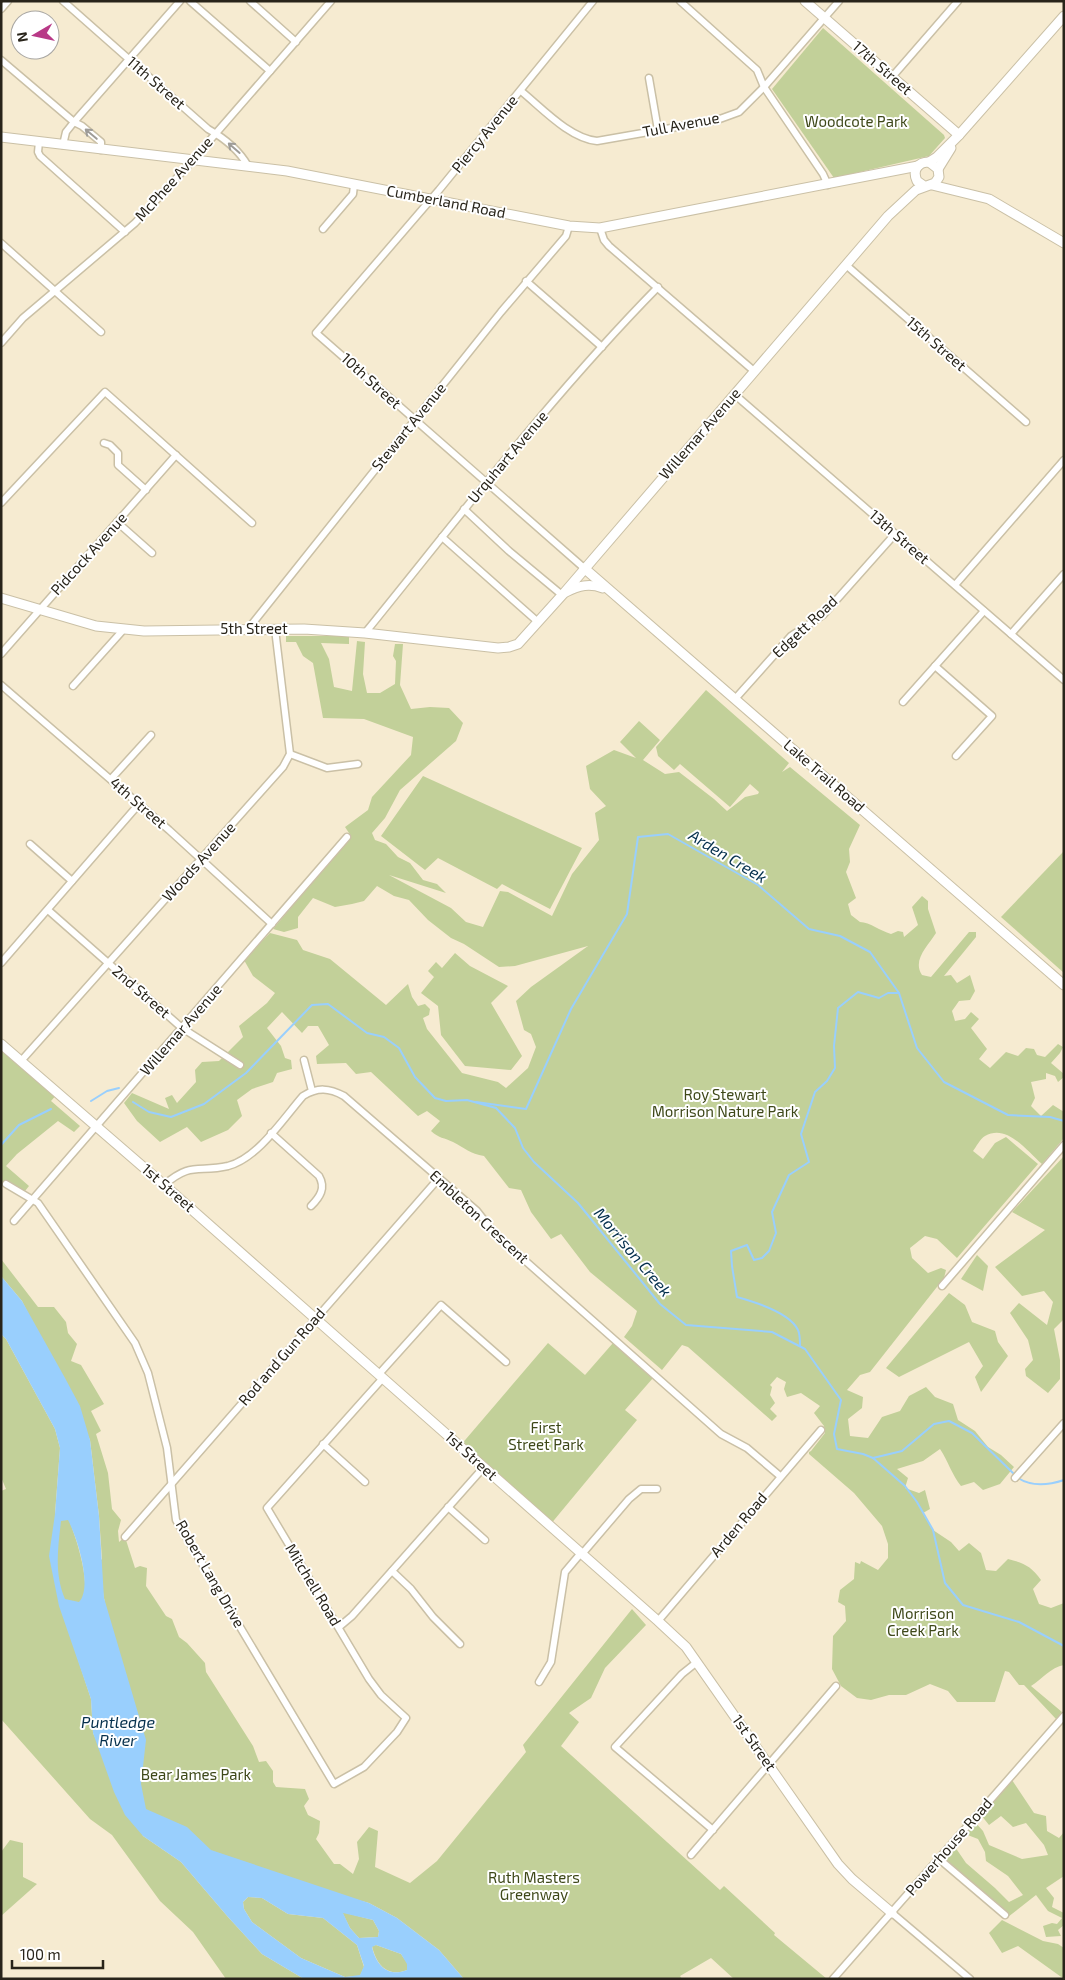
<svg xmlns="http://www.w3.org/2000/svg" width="1065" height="1980" font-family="'Exo 2',sans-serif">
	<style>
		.green { fill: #c2d099 }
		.water { fill: #99cffd; fill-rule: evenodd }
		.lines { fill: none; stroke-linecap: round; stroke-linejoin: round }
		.stream { stroke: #99cffd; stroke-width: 2 }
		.street-casing { stroke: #cac0a6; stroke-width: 9 }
		.secondary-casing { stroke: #cac0a6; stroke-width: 11 }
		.street { stroke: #fff; stroke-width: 6 }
		.secondary { stroke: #fff; stroke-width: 9 }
		.oneway { stroke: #9e9c98 }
		.labels { text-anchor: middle; stroke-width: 4; stroke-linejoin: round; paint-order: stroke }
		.street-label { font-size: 15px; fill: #28241a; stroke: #fff }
		.park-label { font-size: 15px; fill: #3e4819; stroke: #fff }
		.water-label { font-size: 16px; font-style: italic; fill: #05304d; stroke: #fff }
	</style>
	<rect width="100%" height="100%" fill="#f6ebd1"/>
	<g class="green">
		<polygon points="823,28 944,135 945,138 929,156 834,178 772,89"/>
		<path d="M286,636h63v8l-28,-1 8,16 5,28 18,4 5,-50 8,1 -2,32 4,19h13l15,-9 1,-23 -3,-5 2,-12h8l-3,41 11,24 19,-2 19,1 14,15 -7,18 -56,49 -15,28 -13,15 3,7 11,4 12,13 12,6 13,17 14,4 9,9 -57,-18 62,33 15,14 17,5 17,-36 8,1 44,24 20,-42 27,-34 -4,-27 11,-7 -16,-17 -4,-23 28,-16 22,8 -16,-16 19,-21 21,19 -17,20 22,14 14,-2 35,27 13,12 18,-14 13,-3 1,-2 -9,-8 -20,23 -50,-43 -6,6 -16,-14 -2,-9 50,-57 83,73 -7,9 8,-5 70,58 -11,24 1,13 -4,10 10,26 -8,6 3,11 9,7c10,0 20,9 31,12l7,-3 5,1 1,5 14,-12 -6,-18 10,-11 6,5v8l8,24c-8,13 -24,27 -14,42l9,2 38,-45h7v5l-32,39 7,-1 6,8 13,-8 5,16 -5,9 -11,1 -7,10 3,10 10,-2 6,-7 8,7 -8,9 16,21 -8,10 11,9 16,-16 12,4 8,-8 8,1 3,6 8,2 13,-13 5,3 -3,6 -9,10 13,11v3l-6,5 -3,-6 -9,-3v6l-15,3 4,16 -4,8 10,10 12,-11 11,7v26l-22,26c-15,-13 -35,-41 -57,-28 -5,3 -9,11 -12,15l10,8 12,-16 11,-6 32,27 -81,94 -20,-19 -12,-3 -15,12 2,10 16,15 13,-5 5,2 -2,8 -74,94 -10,3 -13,15 16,7 -1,11 -14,11 2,17 18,2 14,-21 18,-6 9,-15 17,-9 9,10 18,7 5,16 17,11 13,16 13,8 13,12 -14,17 -17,6 -9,-8 -13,4c-9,-11 -13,-25 -21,-37l-17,12 -26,8 11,9 -3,10 14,5 6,-3 5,19 -7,4 10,17 18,12 8,9 10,-8 12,10 5,17 10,1 12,-12c16,4 23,7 33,21l-8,9 6,15 12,4 13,-5v62c-13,2 -23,15 -33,21l31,26 -6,7 -32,-34h-5l-10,-13 -4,-1 -10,31h-38l-9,-11 -18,-7 -24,11h-17l-18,5 -14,-2 -16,-12 -9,-17 1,-33 13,-15 -1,-15 -7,-4 2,-12 14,-11 1,-17 5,2 1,-3 17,9 10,-12v-14l-6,-18 -28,-33 -45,-39v-2l2,-1 14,-18 -1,-7 -10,-13 6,-7 -19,-13 -14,4 -3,-8 2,-7 -9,-5 -7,8 2,2 -2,8 5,8 -5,6 7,7 -5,5 -84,-74 -6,-2 -20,25 -38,-33 8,-11 5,-15 -47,-39 -29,-38 -10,5 -20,-27 -10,-22 -12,-2 -25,-32c-14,-2 -19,-8 -31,-14 -8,-4 -15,-4 -22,-11l9,-10 -13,-10 -9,5 -47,-44 -15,2 -10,-11 -29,1 -1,-8 13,-11 -11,-19h-10l-6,7 -20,-21 -15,16 14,18 4,12 6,2 1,9 -15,4 -4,9 -21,7 -15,11 5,16 -14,14 -27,12 -14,-15 -27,15 -23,-21 -13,-18 8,-10 37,16 -4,-11 7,-3 5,8 19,-21 -1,-12 7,-8 17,-1 24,-24 -4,-11 28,-23 8,-10 -22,-17 -9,-16 26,-27 27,7 6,10 27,9 56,46 22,-21 4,13 6,9 7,-2 5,5 -1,6 -6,3 4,11 35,44 36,9 8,6 22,-20 8,-21 -5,-13 -7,-4 -8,-29 15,-14 57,-41 -73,20 -16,1 -35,-23 -13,-6 -23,-18 -19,-20 -15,-4 -17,-10 -13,15 -12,3 -17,3 -22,-9 -15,19v11l-14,4 -11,-3 78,-93 -6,-9 23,-17 4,-13 39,-42 2,-18 -49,-18 -41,-1 -10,-55 -10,-7 -7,-14h-10z"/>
		<polygon points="423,776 582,848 550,909 502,884 497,889 438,858 425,870 381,836"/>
		<polygon points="1064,851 1064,973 1001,917"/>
		<polygon points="455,953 470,966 508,986 491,1003 522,1056 511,1070 465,1066 441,1035 438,1006 421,993 434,977 428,971 436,962 442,968"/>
		<polygon points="1,1044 58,1093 51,1101 80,1126 74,1132 58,1121 17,1154 6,1166 29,1186 25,1191 1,1184"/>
		<polygon points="1064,1156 1064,1319 1054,1329 1060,1360 1060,1379 1048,1393 1026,1376 1025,1369 1033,1360 1028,1340 1010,1313 1019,1303 1047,1325 1053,1302 1044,1291 1022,1296 995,1267 1045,1230 1012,1212"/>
		<polygon points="977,1255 988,1266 983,1291 961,1279"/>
		<polygon points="1,1259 38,1307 54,1307 66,1322 68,1333 77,1344 71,1361 81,1365 104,1404 91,1411 101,1431 96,1434 108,1473 112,1509 121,1520 118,1531 119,1542 125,1537 135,1568 140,1566 147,1568 146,1586 166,1616 172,1619 179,1637 187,1643 205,1663 206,1672 253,1746 259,1762 266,1761 273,1771 273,1782 276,1787 305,1789 309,1799 304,1806 308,1815 320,1821 319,1833 316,1839 334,1864 340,1864 353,1874 359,1859 357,1842 369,1827 378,1831 375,1867 410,1883 437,1861 526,1752 523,1745 632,1609 646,1625 605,1668 591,1698 569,1713 579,1722 561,1746 720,1890 724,1886 775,1933 774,1935 827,1979 734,1979 711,1958 680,1976 682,1979 464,1979 439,1950 397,1918 369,1903 218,1862 151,1819 139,1803 98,1563 102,1559 99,1516 90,1440 22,1301 1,1276"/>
		<polygon points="949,1293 965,1305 972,1322 995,1331 998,1342 1008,1356 981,1392 975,1377 983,1366 969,1342 899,1377 886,1368"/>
		<path d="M1,1334l5,5 49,90 5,19 -5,66 6,6h8c7,17 20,58 15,75 -2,7 -13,23 -17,31l24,73 2,34 50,103 38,26 47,55 34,37 42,25h-78l-33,-47 -33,-31 -48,-66 -22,-16 -89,-100v-228l5,-2 -5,-12z"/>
		<polygon points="548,1343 585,1375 613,1343 653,1378 625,1410 637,1420 550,1525 460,1446"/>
		<polygon points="1012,1780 1034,1813 1046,1816 1047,1831 1059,1838 1064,1832 1064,1876 1046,1888 1054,1898 1052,1907 1064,1913 1064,1925 1058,1930 1061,1936 1046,1937 1043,1926 1052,1923 1057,1924 1062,1918 1048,1911 1036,1895 1008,1917 944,1860 953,1844 966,1863 995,1888 1009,1902 1023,1895 1008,1876 986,1861 985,1852 978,1839 965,1834 975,1822 983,1831 989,1845 1022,1859 1048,1855 1044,1845 1026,1823 1013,1827 1001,1816 989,1825 981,1815"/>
		<polygon points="10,1840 23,1843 23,1877 37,1884 1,1916 1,1852"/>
		<polygon points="248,1897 262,1898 288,1914 323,1918 357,1945 364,1967 360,1976 345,1977 301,1958 252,1922 244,1909 243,1902"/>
		<polygon points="342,1912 373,1920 379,1931 378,1937 359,1938 350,1928"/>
		<polygon points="1002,1920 1043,1941 1058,1944 1064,1948 1064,1979 1018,1946 1002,1953 989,1933"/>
		<path d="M376,1945l25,9 7,10 -1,6c-20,8 -31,-6 -35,-24z"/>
	</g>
	<path class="water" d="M1,1276l21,25 43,77 15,28 10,34 9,76 5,82 42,142 -5,44 5,25 41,18 24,23 158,53 28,15 42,32 25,29h-160l-42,-25 -34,-37 -47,-55 -38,-26 -18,-21 -11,-23 -21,-59 -2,-34 -32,-93 -10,-50 6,-42 5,-66 -5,-19 -49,-90 -5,-5zM68,1520c9,17 25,67 11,82l-14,-3c-11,-26 -7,-51 -4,-78zM248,1897l14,1 26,16 35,4 34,27 7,21 -4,9 -15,2 -44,-19 -49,-36 -8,-13 -1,-7zM343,1913l30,7 6,11 -1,6 -19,1 -9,-10zM376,1945l25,9 6,10v6c-20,8 -31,-6 -35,-23z"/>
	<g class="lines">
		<g class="stream">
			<polyline points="91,1101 107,1091 119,1088"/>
			<polyline points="133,1102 149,1112 171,1117 204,1104 246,1073 312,1005 328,1004 367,1033 384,1037 399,1048 415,1077 435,1098 446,1101 467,1100 496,1108 515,1128 523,1148 534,1162 578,1203 660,1304 686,1325 772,1332 805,1349 841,1400 834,1434 837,1449 863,1454 873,1458 905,1486 917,1502 933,1530 945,1583 963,1605 1019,1622 1064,1646"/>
			<polyline points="476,1102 526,1109 571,1009 627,914 638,837 668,834 758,885 809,929 840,936 870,952 899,993 917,1048 944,1082 1008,1115 1050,1117 1064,1121"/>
			<polyline points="1,1145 19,1125 51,1109"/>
			<path d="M800,1346c0,-5 0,-12 -2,-16 -8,-17 -43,-28 -61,-33l-5,-31 -1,-15 16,-6 7,15 8,-2 7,-7 7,-18 -4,-21 17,-37 20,-13 -8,-28 14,-42 12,-11 8,-13 -1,-22 4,-38 20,-16 21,6 9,-5h11"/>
			<polyline points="873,1458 902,1451 934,1424 949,1421 972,1433 1015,1475"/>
			<path d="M1018,1478c14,9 31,7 46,2"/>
		</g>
		<defs>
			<g id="street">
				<path d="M63,1l145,128c16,9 31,21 40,37"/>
				<polyline points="190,1 270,71"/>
				<polyline points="250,1 296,42"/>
				<polyline points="680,1 757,70 764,87 823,174 828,185"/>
				<polyline points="1,9 8,1"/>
				<polyline points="1,60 74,122 82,126 101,142 101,150"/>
				<polyline points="892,77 958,1"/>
				<polyline points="649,78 658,130"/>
				<path d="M521,91c21,17 48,47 76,50l120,-21 22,-8 25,-25 75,-86"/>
				<polyline points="39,142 38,152 40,156 125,232"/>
				<polyline points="63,145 66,132 74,122 180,1"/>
				<polyline points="600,228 604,240 609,246 754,371"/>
				<polyline points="323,229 353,194 354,185"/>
				<polyline points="1,243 101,332"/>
				<polyline points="846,265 1026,422"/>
				<polyline points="526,281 602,347"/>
				<polyline points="1,343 23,318 135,223 184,170 331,1"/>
				<polyline points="734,394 1064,680"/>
				<polyline points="104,443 110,445 118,453 118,465 146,490"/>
				<polyline points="1,503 105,392 252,523"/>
				<polyline points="464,509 509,551 562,595"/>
				<polyline points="117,522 152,553"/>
				<polyline points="442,537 538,622"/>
				<polyline points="584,568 316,333 439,190 593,1"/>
				<polyline points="955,585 1064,460"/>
				<polyline points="248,629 501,312 566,236 569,226"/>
				<path d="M365,633c95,-117 187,-238 293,-346"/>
				<polyline points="1011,634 1064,574"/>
				<polyline points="1,654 176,455"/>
				<polyline points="935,666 992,716 956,756"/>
				<polyline points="1,685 169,830 272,924"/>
				<polyline points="73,686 124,629"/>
				<polyline points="735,699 791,636 823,615 895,534"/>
				<polyline points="903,702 984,611"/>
				<polyline points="290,754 327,768 358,764"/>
				<polyline points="111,779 151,735"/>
				<polyline points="30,844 72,881"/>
				<polyline points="48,910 182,1028 240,1065"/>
				<polyline points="1,963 139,804"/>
				<polyline points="304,1060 312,1091"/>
				<polyline points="21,1061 283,767 290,754 275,629"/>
				<path d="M271,1133l48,43c7,12 1,21 -8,30"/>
				<polyline points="6,1184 38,1203 135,1343 148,1373 167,1448 176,1520 334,1784 364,1767 397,1732 406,1718 381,1695 369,1679 267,1508 383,1378"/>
				<path d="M164,1185c28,-24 34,-12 64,-19 30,-8 55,-47 75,-70 15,-9 26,-8 41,0l133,115 18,23 226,200 26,14 33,28"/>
				<polyline points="14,1221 347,837"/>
				<polyline points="942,1286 1064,1145"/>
				<polyline points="379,1374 441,1305 506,1362"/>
				<polyline points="323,1444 365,1482"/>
				<polyline points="1015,1478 1064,1423"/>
				<polyline points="448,1507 485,1540"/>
				<polyline points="125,1537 439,1178"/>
				<polyline points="582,1554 629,1499 641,1489 657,1489"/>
				<polyline points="392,1571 411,1589 433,1617 460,1644"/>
				<polyline points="658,1621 821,1430"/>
				<polyline points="339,1627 352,1616 484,1467"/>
				<polyline points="697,1662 682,1674 615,1747 713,1830"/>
				<polyline points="539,1682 551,1662 565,1572 581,1553"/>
				<polyline points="691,1855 836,1686"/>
				<polyline points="938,1858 1005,1915"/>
				<polyline points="892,1913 970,1979"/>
				<polyline points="833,1979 1064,1716"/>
			</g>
			<g id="secondary">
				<polyline points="805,1 959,135"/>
				<polyline points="1,137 287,171 569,226 600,228 918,166"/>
				<polyline points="929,162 937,157 959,135 1064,16"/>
				<polyline points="938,169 951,148"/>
				<polyline points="932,185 989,199 1064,243"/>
				<polyline points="584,568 1064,985"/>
				<path d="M566,592c13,-7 24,-9 37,-4"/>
				<path d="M1,598l95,28 48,5 160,-2 61,4 133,15 11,-1 9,-3 46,-51 324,-377 28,-26 19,-7 4,-6 -1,-8 -9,-7c-11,0 -17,8 -12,19l7,5"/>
				<polyline points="1,1044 164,1185 658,1621 686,1647 838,1864 852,1879 892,1913"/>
			</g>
		</defs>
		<use href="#street" class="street-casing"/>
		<use href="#secondary" class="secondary-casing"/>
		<use href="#street" class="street"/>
		<use href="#secondary" class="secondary"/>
	</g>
	<defs><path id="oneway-shaft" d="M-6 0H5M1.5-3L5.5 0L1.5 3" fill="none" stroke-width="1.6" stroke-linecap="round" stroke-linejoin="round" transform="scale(1.25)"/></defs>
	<g class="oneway">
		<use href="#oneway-shaft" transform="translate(91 134) rotate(-140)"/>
		<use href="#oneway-shaft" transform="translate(234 148) rotate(-139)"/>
	</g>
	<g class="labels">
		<g class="street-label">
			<text transform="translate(882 68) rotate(41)" y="5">17th Street</text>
			<text transform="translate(156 83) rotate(41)" y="5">11th Street</text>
			<text transform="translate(681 125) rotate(-11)" y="5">Tull Avenue</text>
			<text transform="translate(485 134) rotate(-51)" y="5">Piercy Avenue</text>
			<text transform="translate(174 179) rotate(-48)" y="5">McPhee Avenue</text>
			<text transform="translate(446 202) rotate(11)" y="5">Cumberland Road</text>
			<text transform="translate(936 344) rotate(41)" y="5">15th Street</text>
			<text transform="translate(371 381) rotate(42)" y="5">10th Street</text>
			<text transform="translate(409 427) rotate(-51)" y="5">Stewart Avenue</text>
			<text transform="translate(700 434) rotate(-49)" y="5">Willemar Avenue</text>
			<text transform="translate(508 457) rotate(-50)" y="5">Urquhart Avenue</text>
			<text transform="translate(899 537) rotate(41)" y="5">13th Street</text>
			<text transform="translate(89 554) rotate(-48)" y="5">Pidcock Avenue</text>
			<text transform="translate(805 627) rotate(-43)" y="5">Edgett Road</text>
			<text x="254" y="634">5th Street</text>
			<text transform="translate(824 776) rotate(41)" y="5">Lake Trail Road</text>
			<text transform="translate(138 803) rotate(41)" y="5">4th Street</text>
			<text transform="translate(199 862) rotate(-48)" y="5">Woods Avenue</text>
			<text transform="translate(141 992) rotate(41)" y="5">2nd Street</text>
			<text transform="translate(181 1030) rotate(-49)" y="5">Willemar Avenue</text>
			<text transform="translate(168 1188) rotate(41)" y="5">1st Street</text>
			<text transform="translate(479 1217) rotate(43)" y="5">Embleton Crescent</text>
			<text transform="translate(282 1357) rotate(-49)" y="5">Rod and Gun Road</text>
			<text transform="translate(471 1456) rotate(42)" y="5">1st Street</text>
			<text transform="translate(739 1525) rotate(-50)" y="5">Arden Road</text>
			<text transform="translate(210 1574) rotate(60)" y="5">Robert Lang Drive</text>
			<text transform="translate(313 1585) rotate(59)" y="5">Mitchell Road</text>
			<text transform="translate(754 1743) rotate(55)" y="5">1st Street</text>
			<text transform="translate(949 1847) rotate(-49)" y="5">Powerhouse Road</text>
		</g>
		<g class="park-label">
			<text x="856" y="127">Woodcote Park</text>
			<text x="725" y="1100">Roy Stewart<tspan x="725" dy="17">Morrison Nature Park</tspan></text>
			<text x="546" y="1433">First<tspan x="546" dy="17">Street Park</tspan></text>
			<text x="923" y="1619">Morrison<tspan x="923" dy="17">Creek Park</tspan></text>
			<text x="196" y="1780">Bear James Park</text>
			<text x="534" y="1883">Ruth Masters<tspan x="534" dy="17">Greenway</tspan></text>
		</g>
		<g class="water-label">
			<text transform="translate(728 856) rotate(31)" y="6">Arden Creek</text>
			<text transform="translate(633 1252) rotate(50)" y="6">Morrison Creek</text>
			<text x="118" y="1728">Puntledge<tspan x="118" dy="18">River</tspan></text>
		</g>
	</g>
	<rect width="1065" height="1980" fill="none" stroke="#28241a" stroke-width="5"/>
	<g transform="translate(35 35) rotate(261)"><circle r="24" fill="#ffffff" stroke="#a9a7a3"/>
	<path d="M0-4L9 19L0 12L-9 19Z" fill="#b83987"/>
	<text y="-8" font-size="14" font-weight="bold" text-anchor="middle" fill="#28241a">N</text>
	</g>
	<path d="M12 1960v8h91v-8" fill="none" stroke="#28241a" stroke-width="2.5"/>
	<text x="20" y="1960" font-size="15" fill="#28241a" stroke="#ffffff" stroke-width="4" paint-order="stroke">100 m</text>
</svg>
